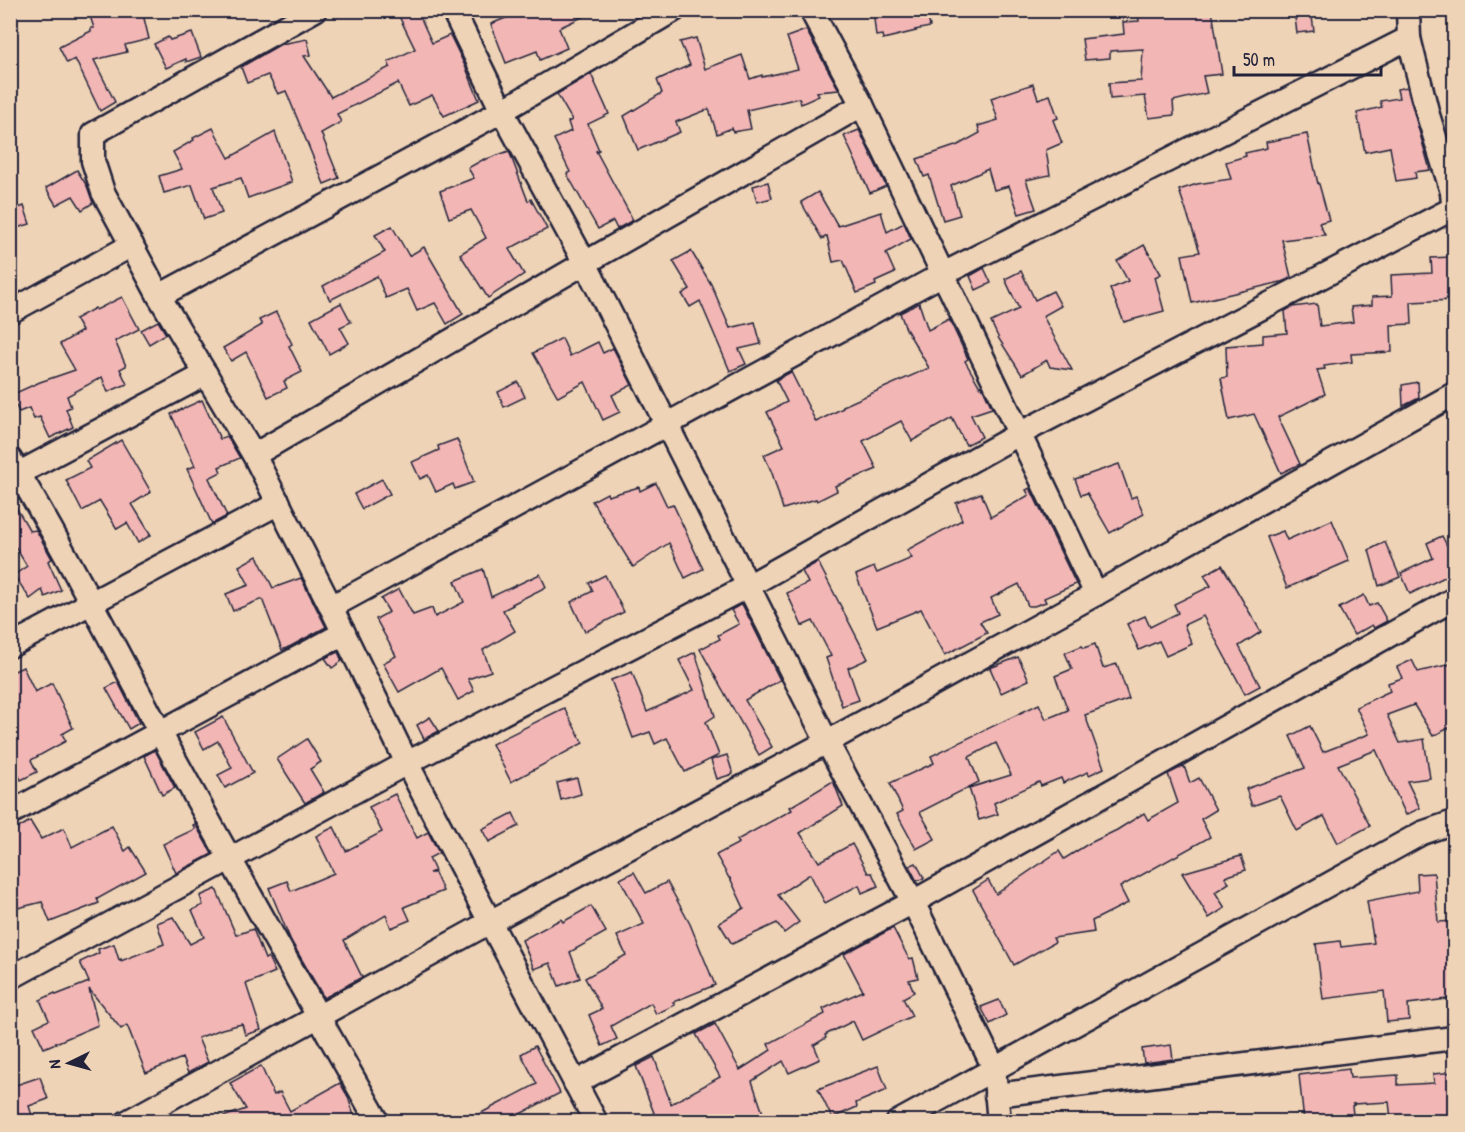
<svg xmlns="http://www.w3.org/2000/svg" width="1465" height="1132" font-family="'Patrick Hand',sans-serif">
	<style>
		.building { fill: #f2b6b5; stroke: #22223b; stroke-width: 1.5 }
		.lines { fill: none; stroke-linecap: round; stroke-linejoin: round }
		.minor-casing { stroke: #22223b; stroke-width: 27 }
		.minor { stroke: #efd3b6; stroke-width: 22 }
	</style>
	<rect width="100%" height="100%" fill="#efd3b6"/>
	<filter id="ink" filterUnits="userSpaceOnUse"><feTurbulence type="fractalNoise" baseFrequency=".0167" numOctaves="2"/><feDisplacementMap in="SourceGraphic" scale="12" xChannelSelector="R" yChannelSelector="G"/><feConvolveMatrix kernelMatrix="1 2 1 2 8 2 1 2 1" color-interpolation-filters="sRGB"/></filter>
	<g filter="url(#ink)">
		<g class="building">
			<polygon points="88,10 142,10 149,39 125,45 127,52 94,60 115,102 100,111 75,59 67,63 59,47 91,31 91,28 94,28"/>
			<polygon points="396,10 417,10 432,43 450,35 466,68 479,100 444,116 432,95 409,106 398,83 337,114 341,122 321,133 339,178 324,184 286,91 278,94 268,75 247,83 241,67 281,44 307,39 311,55 304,56 331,97 390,67 388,62 415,49"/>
			<polygon points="511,10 597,10 559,28 567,48 540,60 537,51 506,63 491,24 513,15"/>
			<polygon points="873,10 927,10 930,27 915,30 916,31 883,39 882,35 876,36"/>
			<polygon points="1137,10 1212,10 1222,74 1203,76 1207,93 1173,101 1174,115 1149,118 1145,96 1110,99 1109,83 1141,81 1143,49 1110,51 1110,58 1085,60 1082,39 1124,34 1123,22 1139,21"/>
			<polygon points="1294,10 1311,10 1314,31 1297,33"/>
			<polygon points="806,30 839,90 817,92 819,96 801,104 799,98 747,110 751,129 733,132 732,128 717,134 709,109 676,122 680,132 638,150 624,116 662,93 657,80 690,65 680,42 696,38 705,69 742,55 750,79 762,75 762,77 798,69 787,37"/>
			<polygon points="192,33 201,57 186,62 186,59 166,68 154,44 168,37 170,40"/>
			<polygon points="591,74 609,114 588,124 599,150 596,151 633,220 617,229 613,221 598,229 567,174 570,172 554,139 571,131 568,122 572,120 557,94"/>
			<polygon points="1033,84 1038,99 1050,95 1058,118 1053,120 1062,143 1046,150 1050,175 1026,180 1036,209 1019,214 1009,186 994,190 988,169 951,186 960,215 943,220 929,175 924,177 917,159 958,145 980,133 978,126 998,120 991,98"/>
			<polygon points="1407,87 1430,170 1415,172 1416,178 1396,181 1390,147 1365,152 1357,113 1382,107 1380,101 1399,98 1397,89"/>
			<polygon points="213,128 229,158 275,132 292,182 248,198 241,178 213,187 222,213 204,219 192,185 164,193 159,176 182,169 173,152 194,140 193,138"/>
			<polygon points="859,130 886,186 870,193 844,136"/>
			<polygon points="1307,134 1318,184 1319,184 1329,220 1319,223 1325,235 1282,240 1291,277 1285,281 1192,303 1182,255 1200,252 1179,190 1197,184 1231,179 1226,162 1246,156 1245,153 1267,148 1266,142"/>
			<polygon points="509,151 528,201 531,199 547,229 509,249 524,274 488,298 460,254 486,238 471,210 449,218 440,191 474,178 468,168 484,159 484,160"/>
			<polygon points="77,170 87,186 93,203 82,210 73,196 56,205 46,188"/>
			<polygon points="768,182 772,198 757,202 753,186"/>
			<polygon points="818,192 838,226 881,212 887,232 904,223 911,239 886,253 895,273 875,282 876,285 857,293 843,260 833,262 827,236 822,239 801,202"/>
			<polygon points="24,206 30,224 10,230 10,211"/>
			<polygon points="392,226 409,256 424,247 463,314 447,324 435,303 417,311 407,289 386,298 377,276 330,300 323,286 385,252 375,235"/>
			<polygon points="1144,245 1161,274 1155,277 1164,311 1124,322 1110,289 1128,281 1117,261"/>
			<polygon points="691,251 711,284 730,328 755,322 761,344 739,349 746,364 730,371 700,301 690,307 682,294 690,289 673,261"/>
			<polygon points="1451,257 1453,300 1411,302 1412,324 1391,325 1392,352 1351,354 1352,362 1324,366 1325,369 1317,370 1325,394 1278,417 1300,464 1281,473 1254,414 1229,420 1221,378 1227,377 1226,346 1263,343 1263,335 1287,333 1285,311 1292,307 1317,304 1320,326 1353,322 1351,307 1372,305 1372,297 1392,296 1391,275 1432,273 1431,258"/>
			<polygon points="984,268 991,283 976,290 970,276"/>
			<polygon points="1021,271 1035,300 1053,291 1061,306 1043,316 1072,370 1050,367 1047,360 1022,375 999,339 991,322 1019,309 1005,279"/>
			<polygon points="122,297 139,329 115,341 126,366 120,369 127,384 108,392 102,377 67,396 71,407 66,409 73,427 50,438 40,417 34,419 29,408 19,412 11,395 40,382 75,370 60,344 82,331 75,319 95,308 96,310"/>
			<polygon points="341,303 351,322 340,327 349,343 329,354 311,319"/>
			<polygon points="919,303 928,330 949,319 968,359 965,361 980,387 982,386 992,408 971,415 982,437 966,445 952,418 912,441 901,421 863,441 877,469 835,486 837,491 817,501 816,499 783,509 772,473 764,455 784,446 767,412 787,402 776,380 791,372 816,422 843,408 843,406 929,368 906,329 900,313"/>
			<polygon points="276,312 292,344 289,346 302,372 284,381 287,388 268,397 246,352 231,361 223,348 262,325 259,320"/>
			<polygon points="158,321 166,334 149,344 141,330"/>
			<polygon points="562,338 570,356 598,342 603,353 613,348 632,385 612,395 620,412 603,420 585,382 558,397 533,353"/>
			<polygon points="518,382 525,397 504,407 498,392"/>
			<polygon points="1418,382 1419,398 1403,406 1402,385"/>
			<polygon points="202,400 220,439 227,436 240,458 219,467 221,472 209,478 227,516 212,524 187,469 195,466 171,414"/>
			<polygon points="457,439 474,482 455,489 453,484 436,492 428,475 420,479 412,462 439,450 438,446"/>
			<polygon points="121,440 151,492 132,504 151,535 138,543 127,523 117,529 100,501 82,511 66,480 90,468 86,461"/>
			<polygon points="1119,464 1131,498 1136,496 1144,514 1110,533 1087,493 1081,495 1075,479"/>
			<polygon points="382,479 390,494 362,509 354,494"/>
			<polygon points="656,483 667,506 673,504 703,569 685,578 669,543 633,567 592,501 607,493 608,496 639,487 640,491"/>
			<polygon points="1030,488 1076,584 1044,598 1046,602 1034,606 1028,606 1019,584 991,598 998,614 980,622 987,633 945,655 921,609 877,627 856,575 874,567 877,573 912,558 907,550 962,520 956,503 981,493 991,517 1029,495 1026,490"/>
			<polygon points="10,497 30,531 36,530 52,559 48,561 61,590 45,597 42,590 30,599 14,575 27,566 10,538"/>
			<polygon points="1332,520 1349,561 1287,588 1267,537 1283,531 1287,540"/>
			<polygon points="1442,536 1455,561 1455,572 1410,594 1401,573 1433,558 1427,543"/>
			<polygon points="1385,542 1400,577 1379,586 1369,550"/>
			<polygon points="257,556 273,588 301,578 326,627 291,646 282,650 262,599 233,611 226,594 249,585 239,566"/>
			<polygon points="818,562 868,659 848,668 859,700 842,706 826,658 831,656 813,621 802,626 787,593 808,583 802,571"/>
			<polygon points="1222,565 1261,632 1239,646 1260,686 1245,694 1203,616 1184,625 1192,644 1166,656 1159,641 1139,650 1127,624 1145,616 1150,627 1178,613 1174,604 1211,586 1204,575"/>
			<polygon points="483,569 491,597 540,574 546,587 512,604 513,605 503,610 515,631 483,650 491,671 468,679 474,691 458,700 441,668 399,692 383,663 396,656 376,619 389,612 381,599 399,589 413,615 432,608 435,617 464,602 455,581"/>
			<polygon points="605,575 624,612 585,632 571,602 593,591 589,583"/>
			<polygon points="1364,595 1369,606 1377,603 1387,621 1374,628 1372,625 1354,635 1339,608"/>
			<polygon points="742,604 780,680 745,700 772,747 759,755 700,649 720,639 718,635 739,624 731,610"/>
			<polygon points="1095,644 1103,668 1117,664 1129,699 1085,715 1104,768 1089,775 1088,772 1063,783 1061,778 1041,786 1039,782 994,803 998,814 979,820 969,788 1011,775 996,743 969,757 979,782 920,812 935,839 916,849 897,814 903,811 890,783 934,763 931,756 1039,704 1046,719 1068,710 1055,676 1072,669 1065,653 1082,646 1084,648"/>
			<polygon points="338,652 342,661 332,668 325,658"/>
			<polygon points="695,652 715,716 706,722 719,755 685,772 667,738 655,744 650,732 633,738 611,680 632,672 647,712 694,690 679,660"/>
			<polygon points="1018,657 1029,680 1001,693 990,668"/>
			<polygon points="1412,660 1418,672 1455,663 1455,725 1433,736 1414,705 1387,715 1400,743 1424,739 1430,778 1407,781 1420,808 1406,815 1376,750 1338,765 1370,826 1338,843 1324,816 1297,831 1280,796 1252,806 1246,789 1305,768 1290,736 1310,726 1323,752 1369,734 1356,707 1390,691 1388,683 1402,678 1397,667"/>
			<polygon points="23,667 35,692 52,683 73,728 62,734 66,741 31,760 37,772 21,780 17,772 10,776 10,673"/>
			<polygon points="118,682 139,723 129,729 106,688"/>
			<polygon points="564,708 583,743 511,782 492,744"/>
			<polygon points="223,717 253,773 225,788 218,775 232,768 218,741 204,749 195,732"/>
			<polygon points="430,717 439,731 424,739 417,725"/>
			<polygon points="307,739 321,762 310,769 324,792 305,803 277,759"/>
			<polygon points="155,750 175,788 162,795 144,756"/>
			<polygon points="727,755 733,774 717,779 711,760"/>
			<polygon points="1184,766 1190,783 1199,778 1216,810 1201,819 1210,837 1120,887 1128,903 1092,921 1094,932 1053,938 1055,942 1014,965 973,890 988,880 996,894 1059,851 1064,859 1088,844 1117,830 1144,813 1148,820 1178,803 1168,774"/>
			<polygon points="577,778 581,794 561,800 557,783"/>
			<polygon points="833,781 843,806 800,833 819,862 852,844 868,873 872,873 878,886 862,893 859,885 825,903 810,874 778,895 799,922 784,933 777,923 732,944 719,923 744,908 730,878 729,878 716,855 739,843 737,840 792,810 790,807"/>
			<polygon points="395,794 417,838 428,832 439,853 429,858 435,871 429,873 435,873 443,891 404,907 410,920 391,928 386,915 344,940 362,977 324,998 291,941 269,888 287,881 291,891 334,873 316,836 334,827 346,851 382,832 369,807"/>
			<polygon points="513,813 519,826 489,842 482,829"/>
			<polygon points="30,821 41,839 64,828 72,847 112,826 125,851 130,847 146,872 97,899 99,903 50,922 42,902 10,910 10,833"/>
			<polygon points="195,824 212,854 176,873 163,844 195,829 193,825"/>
			<polygon points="1241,856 1246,870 1225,877 1229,883 1215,892 1225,908 1209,918 1182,873"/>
			<polygon points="916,863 924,878 917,881 909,866"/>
			<polygon points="634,872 646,893 667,882 690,924 715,985 673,1002 675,1005 656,1014 651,1003 611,1026 617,1039 602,1046 589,1015 602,1009 585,978 626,955 617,936 644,924 620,879"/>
			<polygon points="1434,873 1438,922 1455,921 1455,998 1408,1004 1409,1020 1387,1022 1384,991 1323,999 1316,944 1340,941 1341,947 1374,943 1367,901 1418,891 1417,874"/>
			<polygon points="216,889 236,935 253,929 265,959 268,957 275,972 246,984 261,1030 245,1035 242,1024 222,1029 198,1038 208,1062 188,1073 182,1058 146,1073 127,1025 121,1029 89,989 98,1025 44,1048 34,1027 49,1020 40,1000 55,993 56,995 89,982 80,962 99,953 98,949 114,944 119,960 121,959 121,961 164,944 157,923 173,917 190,944 204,937 192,910 203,905 200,896"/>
			<polygon points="591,906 606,932 570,952 580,978 559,986 550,963 534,969 522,940 561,919 563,922"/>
			<polygon points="893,928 909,959 913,958 918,978 909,980 914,992 903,998 912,1016 862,1040 853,1021 825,1035 826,1038 814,1045 820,1059 789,1073 783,1061 752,1081 766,1122 640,1122 654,1113 636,1066 654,1057 671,1104 720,1077 696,1034 715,1024 740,1070 771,1050 768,1044 825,1014 823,1009 863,991 844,954"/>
			<polygon points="999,1000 1006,1015 990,1024 981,1007"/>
			<polygon points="1171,1045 1173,1059 1144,1063 1142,1049"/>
			<polygon points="535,1046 560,1093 505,1122 464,1122 537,1084 521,1054"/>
			<polygon points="261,1066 274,1095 280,1092 290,1111 340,1083 348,1097 356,1122 218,1122 217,1119 246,1109 230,1083"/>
			<polygon points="878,1066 887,1090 856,1103 857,1107 832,1118 818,1089"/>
			<polygon points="1349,1069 1350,1078 1398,1075 1398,1085 1434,1083 1433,1074 1455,1072 1455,1115 1391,1119 1389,1102 1353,1104 1354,1105 1352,1106 1354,1122 1304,1122 1299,1075"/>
			<polygon points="40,1077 48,1099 29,1106 34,1122 10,1122 10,1087"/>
		</g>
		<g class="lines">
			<defs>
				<g id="minor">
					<polyline points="315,10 93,134 93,161 103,192 159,296 254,455 331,607 407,763 490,922 596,1122"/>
					<polyline points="453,10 502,111 585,263 827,742 913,902 994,1068 999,1122"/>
					<polyline points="811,10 862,105 1096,594"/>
					<polyline points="1408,10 1409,38 1428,115 1452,192 1454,216"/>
					<polyline points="159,296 502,111 674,10"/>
					<polyline points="10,312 132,245"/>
					<polyline points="254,455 585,263 862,105"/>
					<path d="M10,459c55,90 101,183 151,275 71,130 144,259 217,388"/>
					<polyline points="10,478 206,374"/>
					<polyline points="331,607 943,274 1409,38"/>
					<polyline points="10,646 279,503"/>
					<polyline points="10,813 344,633"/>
					<polyline points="10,978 407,763 748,586 1019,434 1454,208"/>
					<polyline points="575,1083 913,902 1454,599"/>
					<polyline points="996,1095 1454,1038"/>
					<polyline points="127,1122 490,922 827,742 1096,594 1454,394"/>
					<polyline points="898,1122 1422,833 1454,822"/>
				</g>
			</defs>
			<use href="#minor" class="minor-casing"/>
			<use href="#minor" class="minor"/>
		</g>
	</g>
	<rect width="1465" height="1132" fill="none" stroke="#efd3b6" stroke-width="36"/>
	<rect x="18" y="18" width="1429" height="1096" fill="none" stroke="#22223b" stroke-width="2" filter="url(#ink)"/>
	<g transform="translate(69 1063) rotate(265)" stroke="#efd3b6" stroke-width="4.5" paint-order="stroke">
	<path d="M0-4.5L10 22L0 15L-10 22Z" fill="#22223b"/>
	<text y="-9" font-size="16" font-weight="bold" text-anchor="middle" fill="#22223b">N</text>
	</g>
	<path d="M1234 66v9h147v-9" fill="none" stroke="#22223b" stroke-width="3"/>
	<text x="1243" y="66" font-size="18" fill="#22223b" stroke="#efd3b6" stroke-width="4.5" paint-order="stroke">50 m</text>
</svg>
